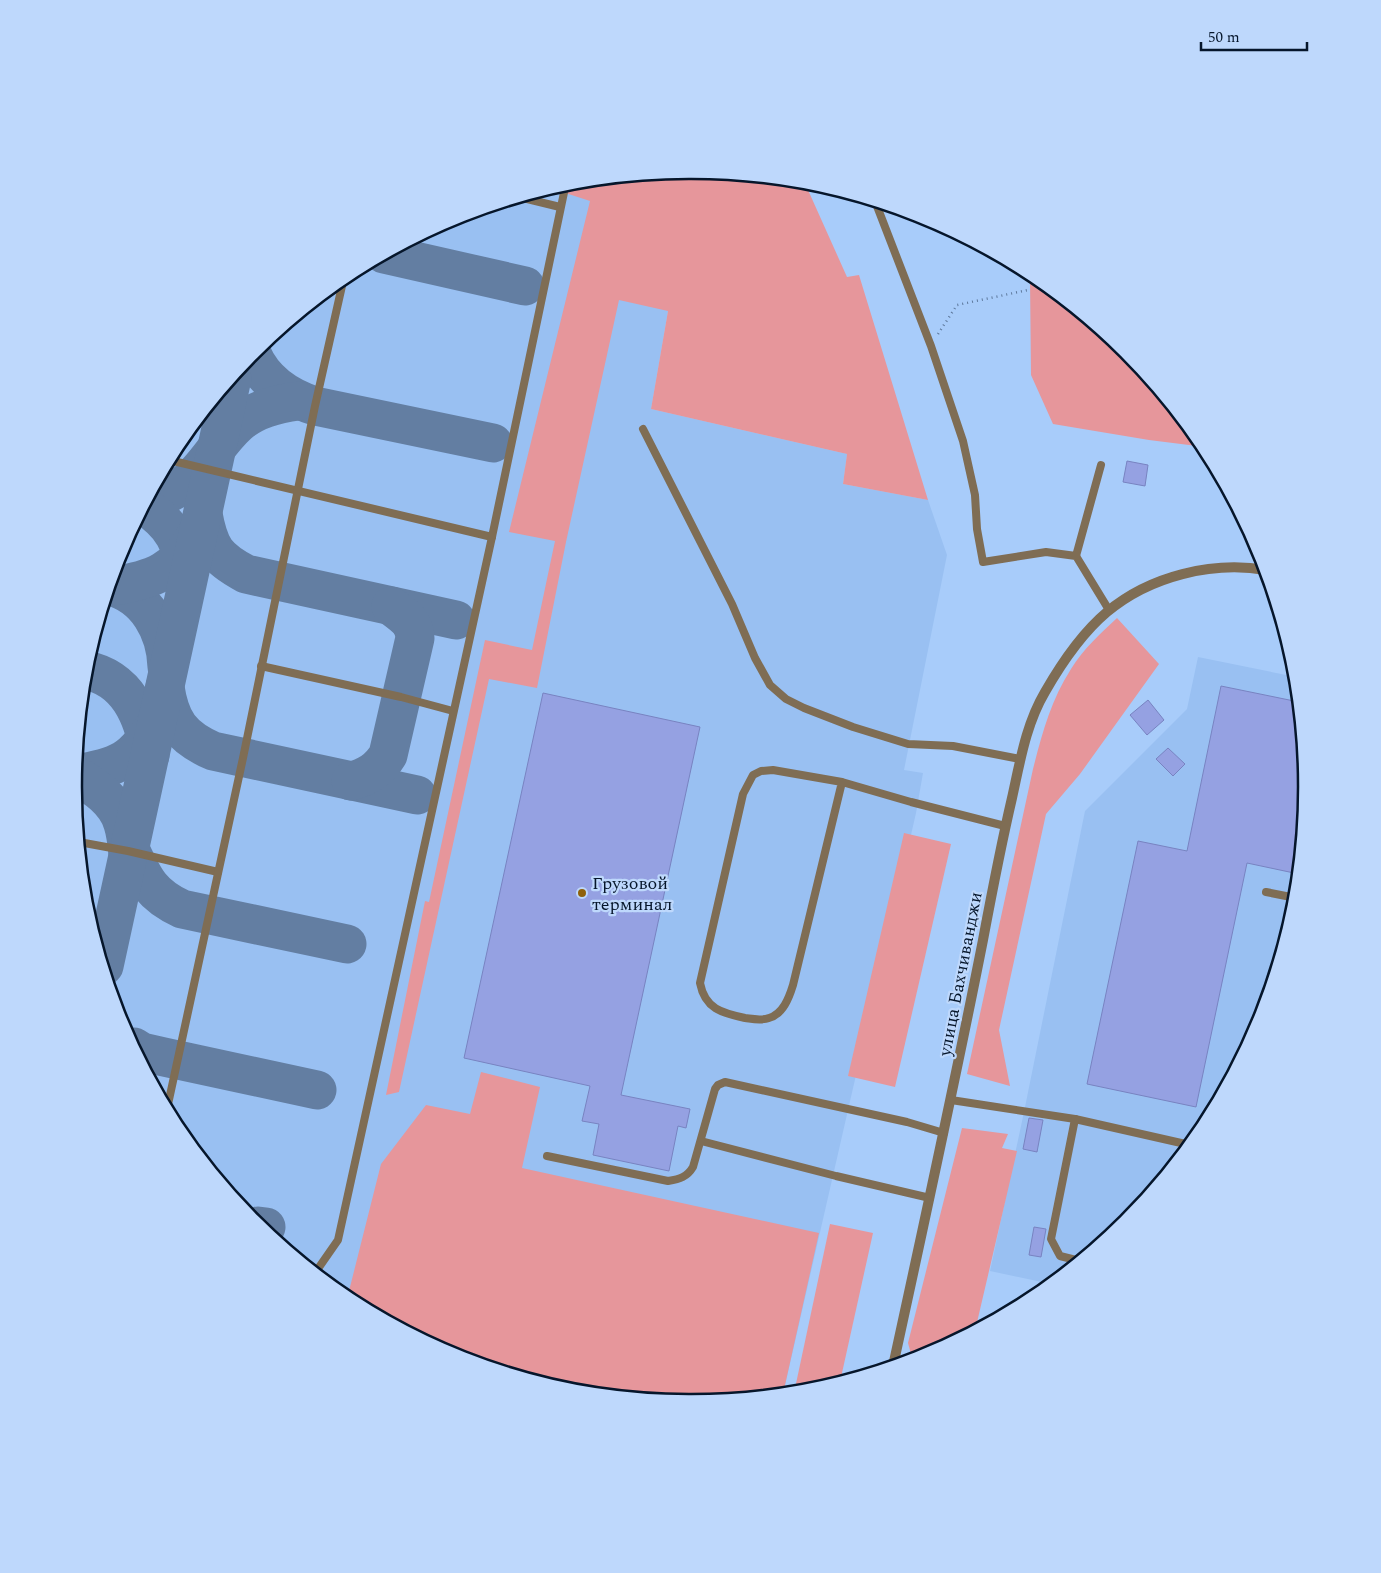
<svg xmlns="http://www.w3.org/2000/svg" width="1381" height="1573" font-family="Spectral,serif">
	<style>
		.built { fill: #99c0f2 }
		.green { fill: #e6969b }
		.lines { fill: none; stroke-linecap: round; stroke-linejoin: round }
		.taxiway { stroke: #637ea2; stroke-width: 39 }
		.building { fill: #95a1e2; stroke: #7883c1 }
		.path { stroke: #5e799c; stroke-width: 2.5; stroke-dasharray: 1 4; stroke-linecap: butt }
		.lane { stroke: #7f6d54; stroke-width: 8 }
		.street { stroke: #7f6d54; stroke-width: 10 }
		.poi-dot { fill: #8f610b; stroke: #bed8fc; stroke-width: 2 }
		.labels { text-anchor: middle; stroke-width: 4.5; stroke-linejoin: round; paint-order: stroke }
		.poi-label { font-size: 18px; fill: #06162b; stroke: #bed8fc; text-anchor: start }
		.street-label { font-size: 18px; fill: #06162b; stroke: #bed8fc }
		.rim { fill: none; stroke: #06162b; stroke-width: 2.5 }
	</style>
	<rect width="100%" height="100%" fill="#a8ccfa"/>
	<g class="built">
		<polygon points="617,177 668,311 651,409 847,454 843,484 928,500 947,555 904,770 923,773 916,813 783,1394 690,1403 570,1391 454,1356 348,1299 254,1222 178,1129 121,1022 86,907 74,786 86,666 121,550 178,444 255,350 348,274 455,217 570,182"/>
		<polygon points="1198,657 1296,677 1307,786 1295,907 1260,1023 1203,1129 1126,1223 1051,1284 990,1271 1024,1112 1085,811 1187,709"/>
	</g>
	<g class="green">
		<polygon points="691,170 804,181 847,277 859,275 928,500 843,484 847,454 651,409 668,311 619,300 566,542 537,688 489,679 399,1092 386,1095 425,901 429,902 485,640 532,650 555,541 509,532 590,201 550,188 570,182"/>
		<polygon points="1028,271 1127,351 1205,447 1149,440 1053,424 1031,375 1030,279"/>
		<path d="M1117,618l42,46 -79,110 -34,40 -47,216 11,56 -43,-12 66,-305c9,-35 18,-69 38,-100 12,-20 30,-36 46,-51z"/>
		<polygon points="904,833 951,844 895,1087 848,1076"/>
		<polygon points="481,1072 540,1087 522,1168 819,1233 783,1394 690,1403 570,1391 454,1356 347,1299 381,1164 426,1105 470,1114"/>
		<polygon points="962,1128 1008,1134 1002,1148 1017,1151 975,1331 926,1356 913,1361 908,1343"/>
		<polygon points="830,1224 873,1233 840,1382 811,1391 794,1393"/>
	</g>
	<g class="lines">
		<g class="taxiway">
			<polyline points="384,254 525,286"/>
			<path d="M252,354c12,28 35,43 63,52l178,37"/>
			<path d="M149,498c47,-5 59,-47 89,-74 17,-15 39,-20 60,-23"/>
			<path d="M144,506c29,18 38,38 43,71"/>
			<path d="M203,514c6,34 13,44 43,60l210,46"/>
			<path d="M110,586c37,10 56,45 57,81"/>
			<path d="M113,586c40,-6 64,-15 84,-53"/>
			<path d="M85,670c43,8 58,46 65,85"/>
			<path d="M165,687c5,34 16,50 48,64l204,44"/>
			<path d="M75,774c44,-7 58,-13 82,-52"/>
			<path d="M75,775c19,11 42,26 48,49 3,9 4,20 5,30"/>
			<path d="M351,781c16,-4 28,-11 37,-26l27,-117c0,-16 -12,-23 -24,-32"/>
			<path d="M130,849c14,30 21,46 52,60l165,35"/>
			<polyline points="104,966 232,378"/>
			<polyline points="134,1047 142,1052 164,1057 317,1090"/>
			<polyline points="258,1226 266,1227"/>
		</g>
	</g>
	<g class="building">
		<polygon points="1127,461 1148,465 1145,486 1123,482"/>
		<polygon points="1221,686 1299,702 1307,786 1301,853 1298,852 1294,873 1247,863 1196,1107 1087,1084 1138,841 1187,851"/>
		<polygon points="543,693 700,727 621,1095 690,1109 686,1128 678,1126 669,1171 593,1155 599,1124 582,1121 590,1086 464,1058"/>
		<polygon points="1148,700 1164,720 1147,735 1130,715"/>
		<polygon points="1168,748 1185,764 1173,776 1156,759"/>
		<polygon points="1029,1118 1043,1120 1037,1152 1023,1149"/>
		<polygon points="1034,1227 1046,1229 1041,1257 1029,1255"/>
	</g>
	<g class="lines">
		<polyline class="path" points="938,334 957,305 1028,290"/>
		<g class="lane">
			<polyline points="519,197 560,207"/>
			<polyline points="875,201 931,346 963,441 975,495 977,529 983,562 1046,552 1076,556 1109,610"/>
			<polyline points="643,429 732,604 755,658 770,685 786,699 804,708 853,727 908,744 953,746 1020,759"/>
			<polyline points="169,460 492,537"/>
			<polyline points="1076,556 1101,465"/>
			<polyline points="261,666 401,697 453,711"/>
			<path d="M842,782l-49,203c-4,13 -10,29 -24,33 -8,3 -16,1 -24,0 -23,-5 -40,-9 -45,-35l43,-189 10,-19 8,-4 12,-1 69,12 69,20 94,24"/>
			<polyline points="79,842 128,851 218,872"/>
			<polyline points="1266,892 1296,898"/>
			<polyline points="951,1100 1075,1119 1190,1145"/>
			<polyline points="167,1109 243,758 315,406 344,277"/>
			<polyline points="1075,1119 1051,1239 1060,1256 1080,1261"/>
			<polyline points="701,1141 836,1176 930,1198"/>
			<path d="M547,1156l121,25c12,-2 19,-4 25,-14l22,-78 3,-4 7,-3 182,40 37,11"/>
			<polyline points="315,1273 338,1240 492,537 566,183"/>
		</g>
		<path class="street" d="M893,1366c31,-142 62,-284 90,-426 9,-48 18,-95 29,-142 8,-36 14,-74 33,-106 16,-28 37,-59 62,-80 43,-36 105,-51 159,-42"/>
	</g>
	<circle class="poi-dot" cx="582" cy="893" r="5"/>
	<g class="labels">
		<g class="poi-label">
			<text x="592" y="889">Грузовой<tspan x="592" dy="21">терминал</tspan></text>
		</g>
		<g class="street-label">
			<text transform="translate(960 974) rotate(-79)" y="6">улица Бахчиванджи</text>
		</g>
	</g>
	<path d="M0 0H1381V1573H0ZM689 179H691A607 607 0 0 1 1298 786V787A607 607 0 0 1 691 1394H689A607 607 0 0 1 82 787V786A607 607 0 0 1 689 179Z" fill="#bed8fc" fill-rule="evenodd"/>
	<path class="rim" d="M689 179H691A607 607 0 0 1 1298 786V787A607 607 0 0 1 691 1394H689A607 607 0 0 1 82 787V786A607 607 0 0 1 689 179Z"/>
	<path d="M1201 42v8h106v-8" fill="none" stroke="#06162b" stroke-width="2.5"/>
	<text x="1208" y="42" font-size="15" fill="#06162b" stroke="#bed8fc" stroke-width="4" paint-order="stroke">50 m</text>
</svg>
